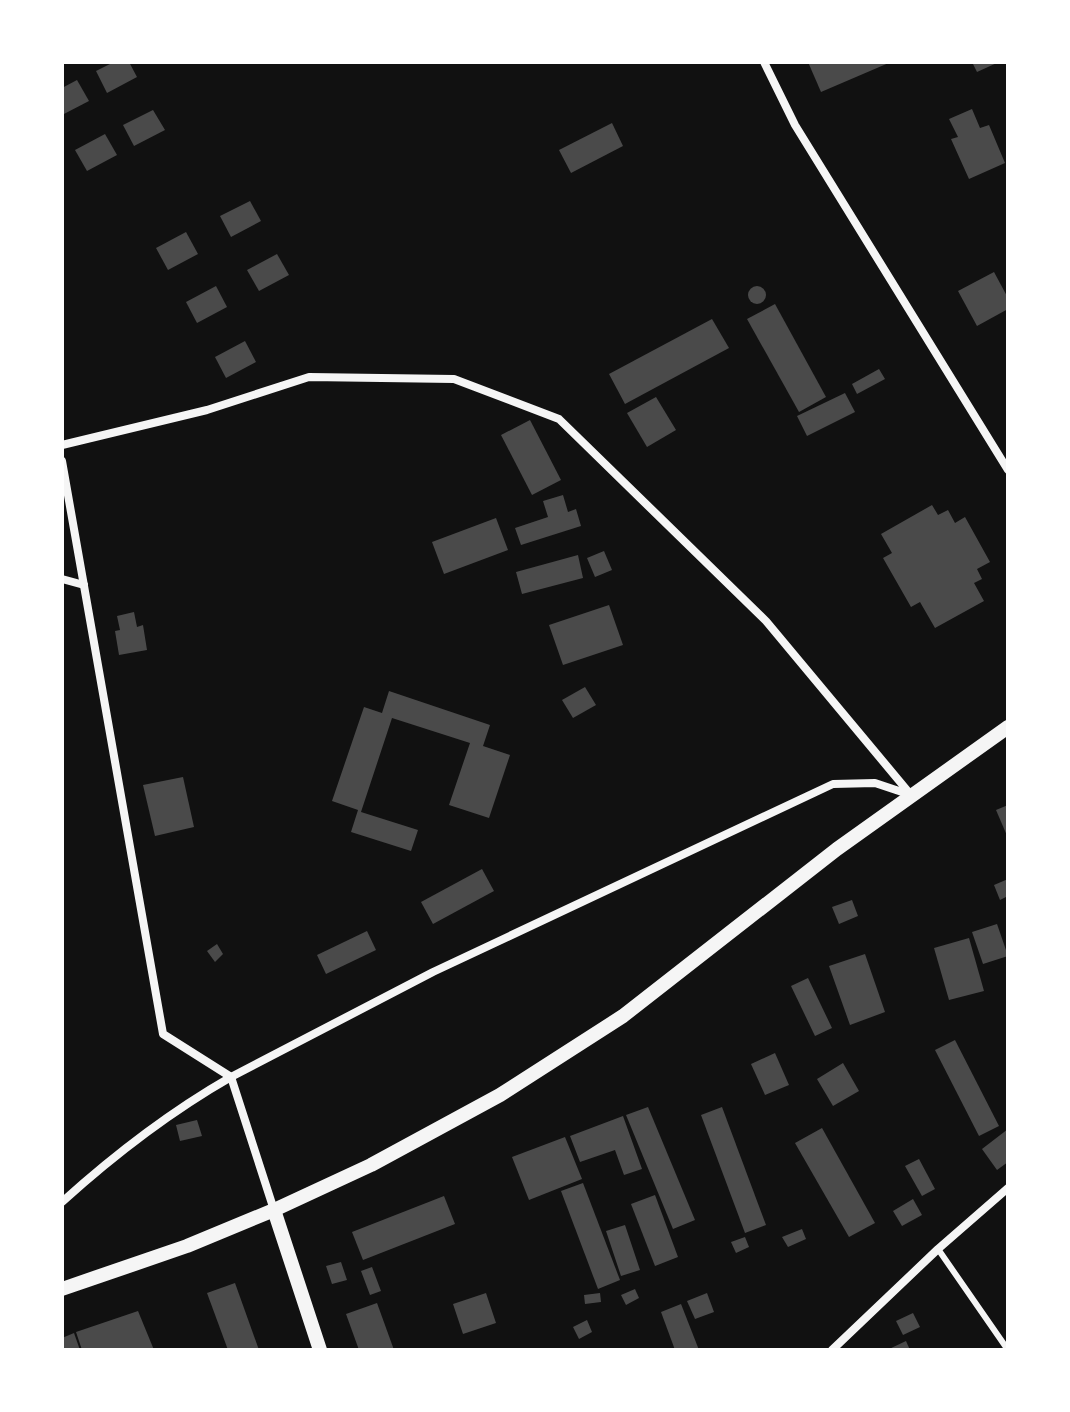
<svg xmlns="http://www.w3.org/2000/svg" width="1070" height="1412" font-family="'Exo 2',sans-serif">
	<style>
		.building { fill: #4a4a4a }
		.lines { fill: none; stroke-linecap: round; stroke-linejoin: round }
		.service { stroke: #f5f5f5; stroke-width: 6 }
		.minor { stroke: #f5f5f5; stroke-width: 8 }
		.tertiary { stroke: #f5f5f5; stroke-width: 14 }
	</style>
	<rect width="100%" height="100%" fill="#111"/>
	<g class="building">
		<polygon points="114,62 129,62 137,77 107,93 96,71"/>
		<polygon points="808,62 891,62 821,92"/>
		<polygon points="972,62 999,62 977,72"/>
		<polygon points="77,80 89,101 62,115 62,88"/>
		<polygon points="972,109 980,128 989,125 1005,163 969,179 951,139 958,137 949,119"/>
		<polygon points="153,110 165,130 134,146 123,125"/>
		<polygon points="612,123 623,146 571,173 559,150"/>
		<polygon points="105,134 117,155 87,171 75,150"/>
		<polygon points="250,201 261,221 231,237 220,216"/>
		<polygon points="186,232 198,254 168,270 156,248"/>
		<polygon points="277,254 289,275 259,291 247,270"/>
		<polygon points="994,272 1008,298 1008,309 977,326 958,291"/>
		<circle cx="757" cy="295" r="9"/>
		<polygon points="216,286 227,307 197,323 186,302"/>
		<polygon points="775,304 826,397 799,412 747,319"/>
		<polygon points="712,319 729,348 625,404 609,374"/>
		<polygon points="245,341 256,362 226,378 215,357"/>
		<polygon points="879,369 885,379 857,394 852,384"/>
		<polygon points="845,393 855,412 807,436 797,416"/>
		<polygon points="656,397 676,430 647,447 627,413"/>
		<polygon points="530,420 561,480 532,495 501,435"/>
		<polygon points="563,495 568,512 576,509 581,526 521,545 515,528 548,517 543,501"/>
		<polygon points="932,505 938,515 948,510 955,523 965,517 990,562 977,569 982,579 974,583 984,601 935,628 920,602 911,607 883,558 892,553 881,534"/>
		<polygon points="496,518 508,550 444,574 432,542"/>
		<polygon points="604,551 612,570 595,577 587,558"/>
		<polygon points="578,555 583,578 522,594 516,572"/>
		<polygon points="609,605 623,645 563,665 549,625"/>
		<polygon points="134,612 137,627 143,625 147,650 119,655 115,631 120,630 117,616"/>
		<polygon points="585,687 596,705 573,718 562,700"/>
		<polygon points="389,691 490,725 483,746 510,755 489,818 449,805 470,743 392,718 361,812 418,830 411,851 351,832 358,810 332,801 364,707 382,713"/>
		<polygon points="183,777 194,827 155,836 143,785"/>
		<polygon points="1008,805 1008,838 996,810"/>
		<polygon points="482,869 494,891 433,924 421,902"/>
		<polygon points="1008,879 1008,896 1000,900 994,885"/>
		<polygon points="852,900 858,916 839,924 832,907"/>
		<polygon points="997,924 1008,956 983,964 972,932"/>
		<polygon points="367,931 376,950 326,974 317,955"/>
		<polygon points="969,938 984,991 949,1000 934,948"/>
		<polygon points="217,944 223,954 215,962 207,951"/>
		<polygon points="865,954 885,1012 850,1025 829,966"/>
		<polygon points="808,978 832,1028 815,1036 791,986"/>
		<polygon points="955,1040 999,1126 979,1136 935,1050"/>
		<polygon points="775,1053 789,1085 765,1095 751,1064"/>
		<polygon points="843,1063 859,1091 833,1106 817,1079"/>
		<polygon points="648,1107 695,1220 673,1229 626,1115"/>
		<polygon points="722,1107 766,1225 745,1233 701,1115"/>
		<polygon points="623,1116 642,1169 624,1175 615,1150 580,1162 570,1136"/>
		<polygon points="197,1120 202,1136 180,1141 176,1125"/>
		<polygon points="822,1128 875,1223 849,1237 795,1143"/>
		<polygon points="1008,1129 1008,1162 997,1170 982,1149"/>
		<polygon points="565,1137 582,1179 529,1200 512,1157"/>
		<polygon points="919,1159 935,1189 922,1196 905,1166"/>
		<polygon points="583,1183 620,1280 598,1289 561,1191"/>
		<polygon points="655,1195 678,1257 655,1266 631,1204"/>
		<polygon points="444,1196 455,1224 363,1260 352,1232"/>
		<polygon points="913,1199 922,1215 902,1226 893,1211"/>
		<polygon points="625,1225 640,1270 621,1276 606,1231"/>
		<polygon points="802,1229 806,1239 788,1247 782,1237"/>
		<polygon points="745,1237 749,1247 736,1253 731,1242"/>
		<polygon points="341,1262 347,1280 332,1284 326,1266"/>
		<polygon points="372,1267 381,1291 370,1295 361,1271"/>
		<polygon points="235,1283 259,1350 228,1350 207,1293"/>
		<polygon points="635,1289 639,1298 626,1305 621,1295"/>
		<polygon points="486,1293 496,1323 463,1334 453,1304"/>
		<polygon points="600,1293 601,1302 585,1304 584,1295"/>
		<polygon points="707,1293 714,1312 695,1319 687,1301"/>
		<polygon points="377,1303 394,1350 359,1350 346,1314"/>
		<polygon points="681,1304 699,1350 675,1350 661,1312"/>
		<polygon points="138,1311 154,1350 82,1350 76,1332"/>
		<polygon points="913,1313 920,1327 903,1335 896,1321"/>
		<polygon points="587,1320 592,1332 579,1339 573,1327"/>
		<polygon points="74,1333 80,1350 62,1350 62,1338"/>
		<polygon points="906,1341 910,1350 887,1350"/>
	</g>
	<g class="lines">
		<polyline class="service" points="938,1249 1008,1350"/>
		<g class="minor">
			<polyline points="764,62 795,125 1008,470"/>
			<polyline points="62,445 207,410 309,377 454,379 559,419 766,621 911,795 875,783 833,784 433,972 231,1077 274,1210"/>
			<path d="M62,461l101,573 68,43c-61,35 -117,78 -169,125"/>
			<polyline points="62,579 84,585"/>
			<polyline points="832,1350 938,1249 1008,1188"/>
		</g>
		<g class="tertiary">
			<polyline points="274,1210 320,1350"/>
			<polyline points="62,1289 187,1246 274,1210 371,1165 500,1095 623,1016 837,849 1008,727"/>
		</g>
	</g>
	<rect width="1070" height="1412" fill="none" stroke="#ffffff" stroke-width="128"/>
</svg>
